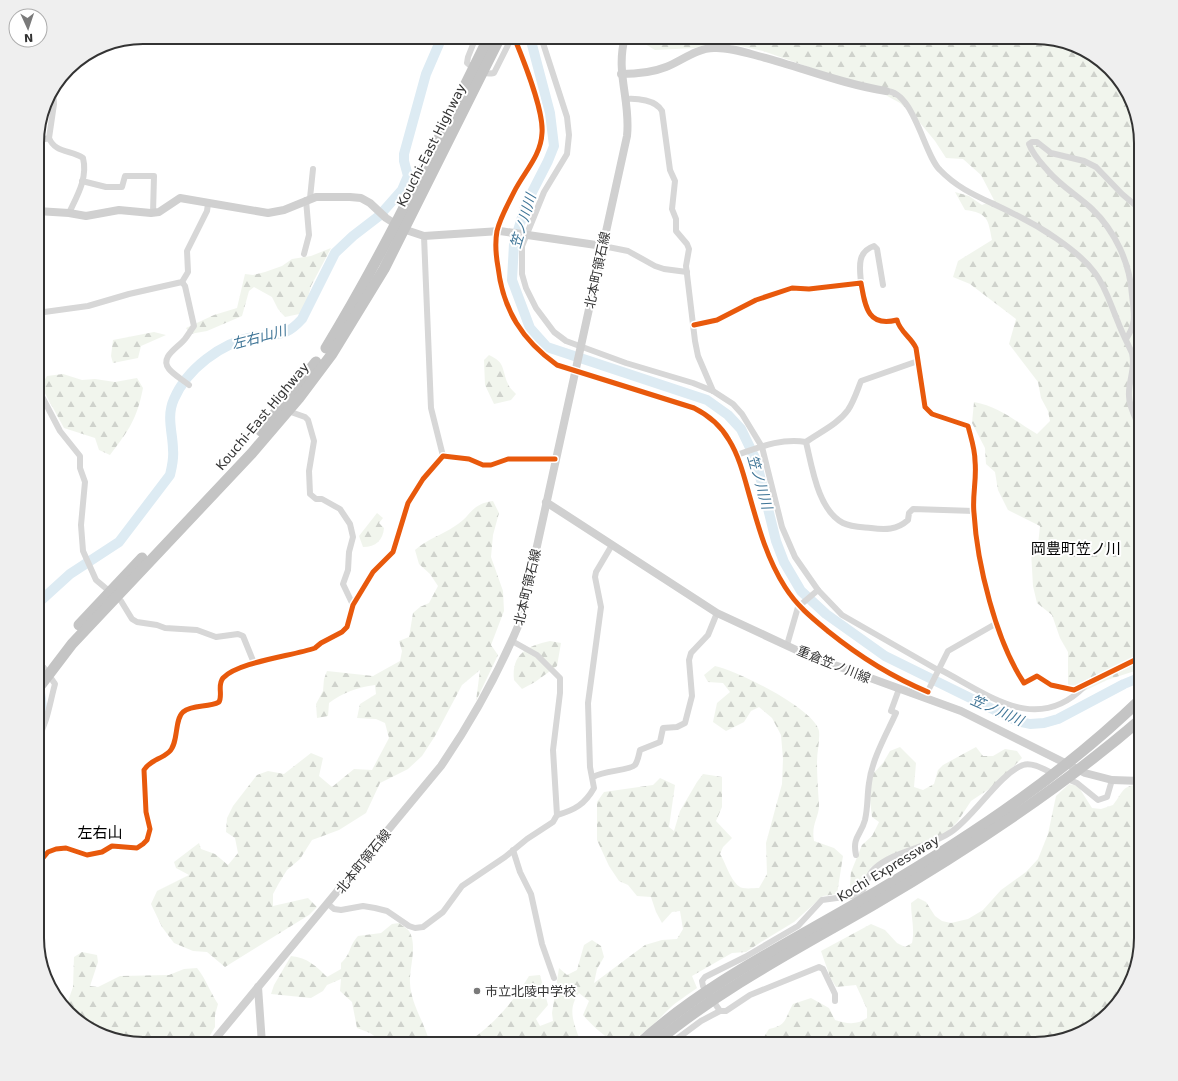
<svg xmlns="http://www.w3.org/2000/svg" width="1178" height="1081" font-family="'DejaVu Sans','Noto Sans JP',sans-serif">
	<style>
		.forest { fill: url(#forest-firs) }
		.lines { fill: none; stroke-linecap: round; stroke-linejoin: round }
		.river { stroke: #ddebf3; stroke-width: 10 }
		.street { stroke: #d7d7d7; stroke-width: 6 }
		.secondary { stroke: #d0d0d0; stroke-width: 8 }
		.highway { stroke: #c4c4c4; stroke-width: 11 }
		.cycleway-casing { stroke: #fff; stroke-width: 8 }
		.cycleway { stroke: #e8590c; stroke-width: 5 }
		.poi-dot { fill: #7a7a7a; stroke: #fff; stroke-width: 1.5 }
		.labels { text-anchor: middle; stroke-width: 4; stroke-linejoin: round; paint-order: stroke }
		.street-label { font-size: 13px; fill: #333; stroke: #fff }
		.poi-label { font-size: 13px; fill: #333; stroke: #fff; text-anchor: start }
		.water-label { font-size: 14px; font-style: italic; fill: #3f7597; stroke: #fff }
		.quarter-label { font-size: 15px; fill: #000; stroke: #fff }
		.rim { fill: none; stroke: #333; stroke-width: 2 }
	</style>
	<defs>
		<pattern id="forest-firs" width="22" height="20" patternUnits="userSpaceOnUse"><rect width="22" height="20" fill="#f1f5ed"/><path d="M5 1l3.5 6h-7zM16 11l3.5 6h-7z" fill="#cfd2cc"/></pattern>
	</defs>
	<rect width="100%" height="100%" fill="#fff"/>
	<g class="forest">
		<path d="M640,37h395l41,8 34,23 23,34 8,35v532l-34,11 -29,14 -10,-7v-35l-8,-14 -8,-23 -15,-12 -4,-17 -2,-35 7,-6 2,-19 -32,-16 -10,-20 -3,-18 -9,-8 -1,-16 -13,-25 2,-21c26,5 41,19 63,32l13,-13 -2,-10 -7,-13 -3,-16 -29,-38 7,-25 -46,-35 -17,-7 5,-16 34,-21c-4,-21 -4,-27 -27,-30l-10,-18 14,4 13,9 12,-5 -13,-25 -18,-16 -17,-1 -11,-17 -19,-23 -16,-15 -20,-11 -117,-41 -23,-5 -26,-3 -19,5 -40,2 -15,-9z"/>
		<polygon points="331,248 311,286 304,313 285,317 278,309 272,297 254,287 249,291 242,316 207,331 190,334 186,328 214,315 237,308 245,274 253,275 265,272 282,266 292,259 311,256"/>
		<polygon points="154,332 166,335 141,346 138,358 113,363 111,356 113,340"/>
		<path d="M489,355c17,8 12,13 19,29 1,3 5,7 8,10l-5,6 -17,4 -9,-19 -1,-25z"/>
		<path d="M63,374l19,6 13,-1 20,3 22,-4 6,10c-6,31 -14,42 -33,67l-11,-5 -4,-12 -31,-10 -23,-42 6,-10z"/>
		<path d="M493,501l6,12 -6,22 -2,22 12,34 1,20 -13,34 7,10 -22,46 4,-31 -18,15 -27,51 -13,20 -14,13 -28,14 -14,30 -27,17 -27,10 -12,19 -13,11 -8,13 -6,11v12l35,-8 9,9 -8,8 -84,52 -18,-15 -14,-1 -19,-8 -12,-16 -11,-23 6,-13 32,-16 -13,-7 -2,-6 25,-19 2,6 14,5 13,11 10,-12 -3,-15 -9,-6 1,-14 6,-12 24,-31 11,-4 16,3 27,-21 12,5 -4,18 13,11 22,-18 18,1 17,-32 -4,-15 -9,-4 -19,-1 3,-14 16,-10 -1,-9c-17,2 -33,8 -46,18l-1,13 -11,2 -1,-14 7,-13 1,-12 3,-8 46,5 27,-15 2,-10 -3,-10 10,-4 4,-24 7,-6 9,-4 9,-17 -8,-12 -11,-10 -4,-14c12,-11 27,-15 40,-24 16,-9 15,-22 38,-25z"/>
		<path d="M377,513l6,5 -4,5 5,5c-1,12 -8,19 -21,19l-4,-11z"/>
		<path d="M550,641l11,2 -4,23 -22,16 -13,7 -8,-9c-3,-26 13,-34 36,-39z"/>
		<path d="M715,666c21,4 100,43 104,65 1,10 -2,21 -2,31 0,14 1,28 2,43 0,13 -8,19 -5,36l20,7 9,8 -6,38 -14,2 -29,26 -33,20 -15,10 -14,1 -40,23 5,12c-9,7 -20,13 -28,21 -14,14 -33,35 -54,35 -11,-9 -23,-18 -32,-29l6,-14 -10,-8c-13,18 -4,31 2,51h-118c25,-12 52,-44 66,-68l11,-1 8,30 -12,14 4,7 13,-5 -1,-8 7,-45 8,7 10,-5 7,-25 8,-5 9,6 3,11 -7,12 -3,14 51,-38 17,-5 15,-1 6,-10 -3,-18 -8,1 -10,11 -6,-11 -5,-15 -14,-1 -9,-11 -9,-4 -10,-15 -12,-26v-38l7,-10 49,-7 7,-7 15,7 -6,42 5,4 6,-20 17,-29 6,-8 19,3v30l-6,14 16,17 -9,9 -3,7c6,9 12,32 23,34 5,1 11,0 16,0l8,-14 -1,-31 16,-59 1,-25 -2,-24 -9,-17 -13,-11 -8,4 -7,11 -18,9 -13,-9 4,-19 13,-11 -7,-9 -15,-1 -4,-7z"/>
		<polygon points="900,747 916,763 914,787 923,790 934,784 938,770 943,765 976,747 983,756 993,756 1005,749 1017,751 1022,758 995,785 971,801 958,821 947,832 934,841 871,867 858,892 852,892 850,885 851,872 862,845 872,836 879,822 872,817 869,791 871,776 883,763 890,751"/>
		<path d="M1069,784l9,2 14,22 9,1 12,-4c11,-14 8,-19 28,-21v154l-8,41 -23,34 -34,23 -41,8h-282l11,-7 5,-8c19,-4 15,-10 24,-25l18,-6 18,10 6,12c12,4 22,5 32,-2v-9l-11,-24 -20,2 -6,-10 -9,-26 50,-27 14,6 12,13 8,4 7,-4c3,-14 -1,-26 -1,-40l7,-5 8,4 9,14 7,5 9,2 17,-4 15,-9 18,-20 25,-18 12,-13 10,-25 8,-38z"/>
		<path d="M399,923c3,3 8,5 10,8 9,14 0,37 1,52 1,22 15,40 20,61h-44l-16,-11 -13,-5 -5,-26 -12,-11 1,-12 -14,6 -4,6 -12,7 -40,-4 3,-9 17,-29c17,2 25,10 36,21l14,-8v-6c11,-10 7,-16 17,-27l23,-3 11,-9z"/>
		<path d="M82,952l15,3 1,7 -8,24 8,1 22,-11 49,-1 15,-6 13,-1c9,11 13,24 21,36l-3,11v12l-10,17h-62l-41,-8 -32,-22 -2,-13 5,-14 1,-30z"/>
	</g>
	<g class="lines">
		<g class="river">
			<polyline points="530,37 550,113 554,146 548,161 526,204 514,244 512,280 530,328 547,347 707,400 728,415 741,429 756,460 776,541 784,562 801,591 826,614 885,656 1017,721 1030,724 1044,723 1058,719 1124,684 1141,677"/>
			<path d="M37,604l33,-30 49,-32 51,-67c2,-9 4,-16 3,-25 0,-17 -7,-33 1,-51 13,-30 47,-56 79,-62 23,-5 30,3 49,-18l33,-66 18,-17 26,-20 23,-26 6,-14 -4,-15v-7l22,-80 16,-37"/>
			<path d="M37,728c9,-16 3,-34 0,-51"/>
		</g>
		<g class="street">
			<path d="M476,37l-8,20 -1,6c8,8 16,12 27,10l18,-36"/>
			<path d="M514,37c9,22 30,73 28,96 -1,23 -18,39 -28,59 -6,12 -14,26 -17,39 -2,11 -1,25 1,36 5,43 24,73 59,98l137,43c14,7 27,18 35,32 10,16 15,36 20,54 9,32 18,65 36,93 12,19 27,31 44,45 31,25 63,45 99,60"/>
			<polyline points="541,37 567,117 569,135 567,154 544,192 522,246 522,274 526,288 536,308 554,332 566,341 626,363 693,383 713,391 733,404 742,414 762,447 782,527 795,557 818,590 842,615 938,670"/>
			<path d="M886,91c28,0 38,64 54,79 21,22 45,29 72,43 27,13 65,36 83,60 11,14 16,33 23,49 4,11 9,20 14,31 4,17 -4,27 -3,43 0,12 8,24 12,35"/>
			<path d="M625,99c12,-1 31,1 37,12l8,59 5,11 -3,28 4,10v12l11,13 2,5 -3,17 9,75 3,15 15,35"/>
			<path d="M49,138c6,15 22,12 34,20 5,20 -6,38 -14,55"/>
			<polyline points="37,141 49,138 54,104 53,90"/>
			<polyline points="82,181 106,187 122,187 125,176 154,176 153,213"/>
			<polyline points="310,198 313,169"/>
			<polyline points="424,236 431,408 443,456"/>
			<polyline points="603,246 628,251 655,266 664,269 687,272"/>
			<polyline points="304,254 309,235 306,200"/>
			<path d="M182,282l3,4 9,40c-3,4 -6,9 -9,13 -6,8 -26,18 -16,30 5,6 14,11 20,16"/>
			<path d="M861,283c-1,-14 -5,-31 13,-37l3,3 6,36"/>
			<polyline points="37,313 88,306 129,294 182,282 188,272 187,251 207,211 208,204"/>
			<path d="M694,325l23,-5 39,-20 36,-12 17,1 52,-6c4,22 6,45 36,37 3,12 14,17 19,28l9,59 7,7 36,12c3,12 7,23 7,35 2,18 -3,35 -1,52 3,51 22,128 50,170l13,-7 14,9 23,5 67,-33"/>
			<path d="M1126,339c11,-16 8,-25 6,-44 -2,-32 -17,-64 -40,-86 -14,-13 -31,-23 -44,-38 -7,-8 -15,-16 -19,-27l3,-2h5l14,11 33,8 12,6 26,27 19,16"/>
			<polyline points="37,387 60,431 80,456 80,468 85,482 81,525 83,551 96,580 121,601 132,619 137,622 157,625 165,628 197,630 216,637 238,634 243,636 254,663"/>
			<polyline points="288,411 305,417 308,420 314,441 309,471 310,494 316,499 322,499 340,509 350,524 353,537 349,552 348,570 343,584 353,605"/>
			<path d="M806,442c6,25 12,68 37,81 8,4 19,4 28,5 14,2 26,2 37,-8l1,-7 4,-4 61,2"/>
			<path d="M737,455c23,-8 44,-17 69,-13 14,-10 32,-18 42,-32 6,-9 9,-19 13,-29l57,-20"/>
			<polyline points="787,645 798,607 818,590"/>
			<path d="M939,669c49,25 97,67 146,17"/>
			<polyline points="926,695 948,651 997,623"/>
			<path d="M37,741c11,-21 12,-35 18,-57l-11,-16"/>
			<path d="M593,777c11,-7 36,-6 42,-12 3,-4 4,-11 5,-15l20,-8 3,-14 14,-1 8,-4 7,-27 -3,-36 2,-7 17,-18 9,-22"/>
			<polyline points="1065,778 1077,783 1098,800 1107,797 1112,780"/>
			<path d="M557,815c18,-5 28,-11 37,-27l-4,-21 -2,-64 13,-96 -6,-30 1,-5 16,-27"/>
			<polyline points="513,850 520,872 531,894 542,944 554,978"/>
			<path d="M856,855c-4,-18 5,-20 9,-35 3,-13 2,-24 4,-37 3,-24 17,-48 27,-70l-5,-2 8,-22"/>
			<path d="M37,865l11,-13 8,-3 10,-1 21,7 15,-3 10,-6 25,2 6,-4 4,-4 3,-11 -4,-17 -2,-42c6,-10 16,-10 25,-18 10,-9 5,-32 14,-40 10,-8 25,-4 36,-10 4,-7 -2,-17 4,-24 15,-16 69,-22 92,-30l6,-5 21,-11 5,-5 6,-22 20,-33 20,-20 15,-49 15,-24 20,-23 26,3 14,6h8l17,-6h47"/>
			<polyline points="328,904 334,909 341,910 363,906 375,908 387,911 409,926 415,928 423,927 443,912 462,886 505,857 527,839 553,822 557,815 553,750 560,693 560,678 537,655 512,641"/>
			<polyline points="720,1011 726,1011 750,995 819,967 823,969 835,994 835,1001"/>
			<path d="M670,1044l31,-23 19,-10 -17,-25 -1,-5 3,-4 40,-20 53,-31 24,-26 37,-5c8,-6 7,-19 15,-26 21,-19 54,-21 77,-37 23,-15 48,-58 72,-67 10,-3 22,5 31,9"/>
		</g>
		<g class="secondary">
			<path d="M621,74c15,0 30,-1 45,-7 15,-6 31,-19 48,-19 15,-1 33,5 48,9 42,11 80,27 124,34"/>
			<polyline points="37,211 69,213 86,216 119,210 151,213 159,212 180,198 268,213 284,210 316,197 350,197 361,198 370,203 386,218 403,229 424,236 500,231 603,246"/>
			<polyline points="546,502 717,613 807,655 961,711 1085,773 1112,780 1141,781"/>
			<polyline points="258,987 262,1044"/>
			<path d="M211,1044l230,-278c30,-44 60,-98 80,-147l106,-483c4,-35 -12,-63 -2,-99"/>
		</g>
		<g class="highway">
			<path d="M326,348c61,-100 111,-206 163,-311"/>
			<polyline points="261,431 316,362"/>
			<polyline points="79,625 142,558"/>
			<polyline points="37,690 72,644 252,453 299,398 332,354 384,269 500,37"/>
			<path d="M639,1044c63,-58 142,-97 216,-140 101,-58 201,-123 286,-205"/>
			<path d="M654,1044c67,-56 145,-96 219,-139 94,-55 186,-115 268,-186"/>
		</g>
		<defs>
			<g id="cycleway">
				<path d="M514,37c9,22 30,73 28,96 -1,23 -18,39 -28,59 -6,12 -14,26 -17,39 -2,11 -1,25 1,36 5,43 24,73 59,98l137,43c14,7 27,18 35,32 10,16 15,36 20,54 9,32 18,65 36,93 12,19 27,31 44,45 31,25 63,45 99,60"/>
				<path d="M694,325l23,-5 39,-20 36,-12 17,1 52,-6c4,22 6,45 36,37 3,12 14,17 19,28l9,59 7,7 36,12c3,12 7,23 7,35 2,18 -3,35 -1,52 3,51 22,128 50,170l13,-7 14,9 23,5 67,-33"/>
				<path d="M37,865l11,-13 8,-3 10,-1 21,7 15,-3 10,-6 25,2 6,-4 4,-4 3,-11 -4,-17 -2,-42c6,-10 16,-10 25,-18 10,-9 5,-32 14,-40 10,-8 25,-4 36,-10 4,-7 -2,-17 4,-24 15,-16 69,-22 92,-30l6,-5 21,-11 5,-5 6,-22 20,-33 20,-20 15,-49 15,-24 20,-23 26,3 14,6h8l17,-6h47"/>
			</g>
		</defs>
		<use href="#cycleway" class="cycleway-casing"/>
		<use href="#cycleway" class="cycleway"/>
	</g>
	<circle class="poi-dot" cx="477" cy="991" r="4"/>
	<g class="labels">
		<g class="street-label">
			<text transform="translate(431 145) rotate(-63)" y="5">Kouchi-East Highway</text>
			<text transform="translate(597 270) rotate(-78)" y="5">北本町領石線</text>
			<text transform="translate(262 416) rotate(-50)" y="5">Kouchi-East Highway</text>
			<text transform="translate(527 587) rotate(-77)" y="5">北本町領石線</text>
			<text transform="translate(834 664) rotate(22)" y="5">重倉笠ノ川線</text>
			<text transform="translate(363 861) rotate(-51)" y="5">北本町領石線</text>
			<text transform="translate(888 868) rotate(-31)" y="5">Kochi Expressway</text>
		</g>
		<g class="poi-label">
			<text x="485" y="996">市立北陵中学校</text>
		</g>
		<g class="water-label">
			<text transform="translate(523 221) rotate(-73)" y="5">笠ノ川川</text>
			<text transform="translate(259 337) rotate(-15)" y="5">左右山川</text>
			<text transform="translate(760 482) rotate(74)" y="5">笠ノ川川</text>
			<text transform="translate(997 710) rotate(24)" y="5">笠ノ川川</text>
		</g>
		<g class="quarter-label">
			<text x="1076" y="554">岡豊町笠ノ川</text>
			<text x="100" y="838">左右山</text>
		</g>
	</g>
	<path d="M0 0H1178V1081H0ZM143 44H1035A99 99 0 0 1 1134 143V938A99 99 0 0 1 1035 1037H143A99 99 0 0 1 44 938V143A99 99 0 0 1 143 44Z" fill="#efefef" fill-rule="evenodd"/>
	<path class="rim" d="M143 44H1035A99 99 0 0 1 1134 143V938A99 99 0 0 1 1035 1037H143A99 99 0 0 1 44 938V143A99 99 0 0 1 143 44Z"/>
	<g transform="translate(28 28) rotate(177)"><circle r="19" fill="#ffffff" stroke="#adadad"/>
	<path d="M0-3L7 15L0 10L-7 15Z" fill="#7a7a7a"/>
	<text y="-6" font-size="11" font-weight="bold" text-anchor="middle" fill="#333333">N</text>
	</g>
</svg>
